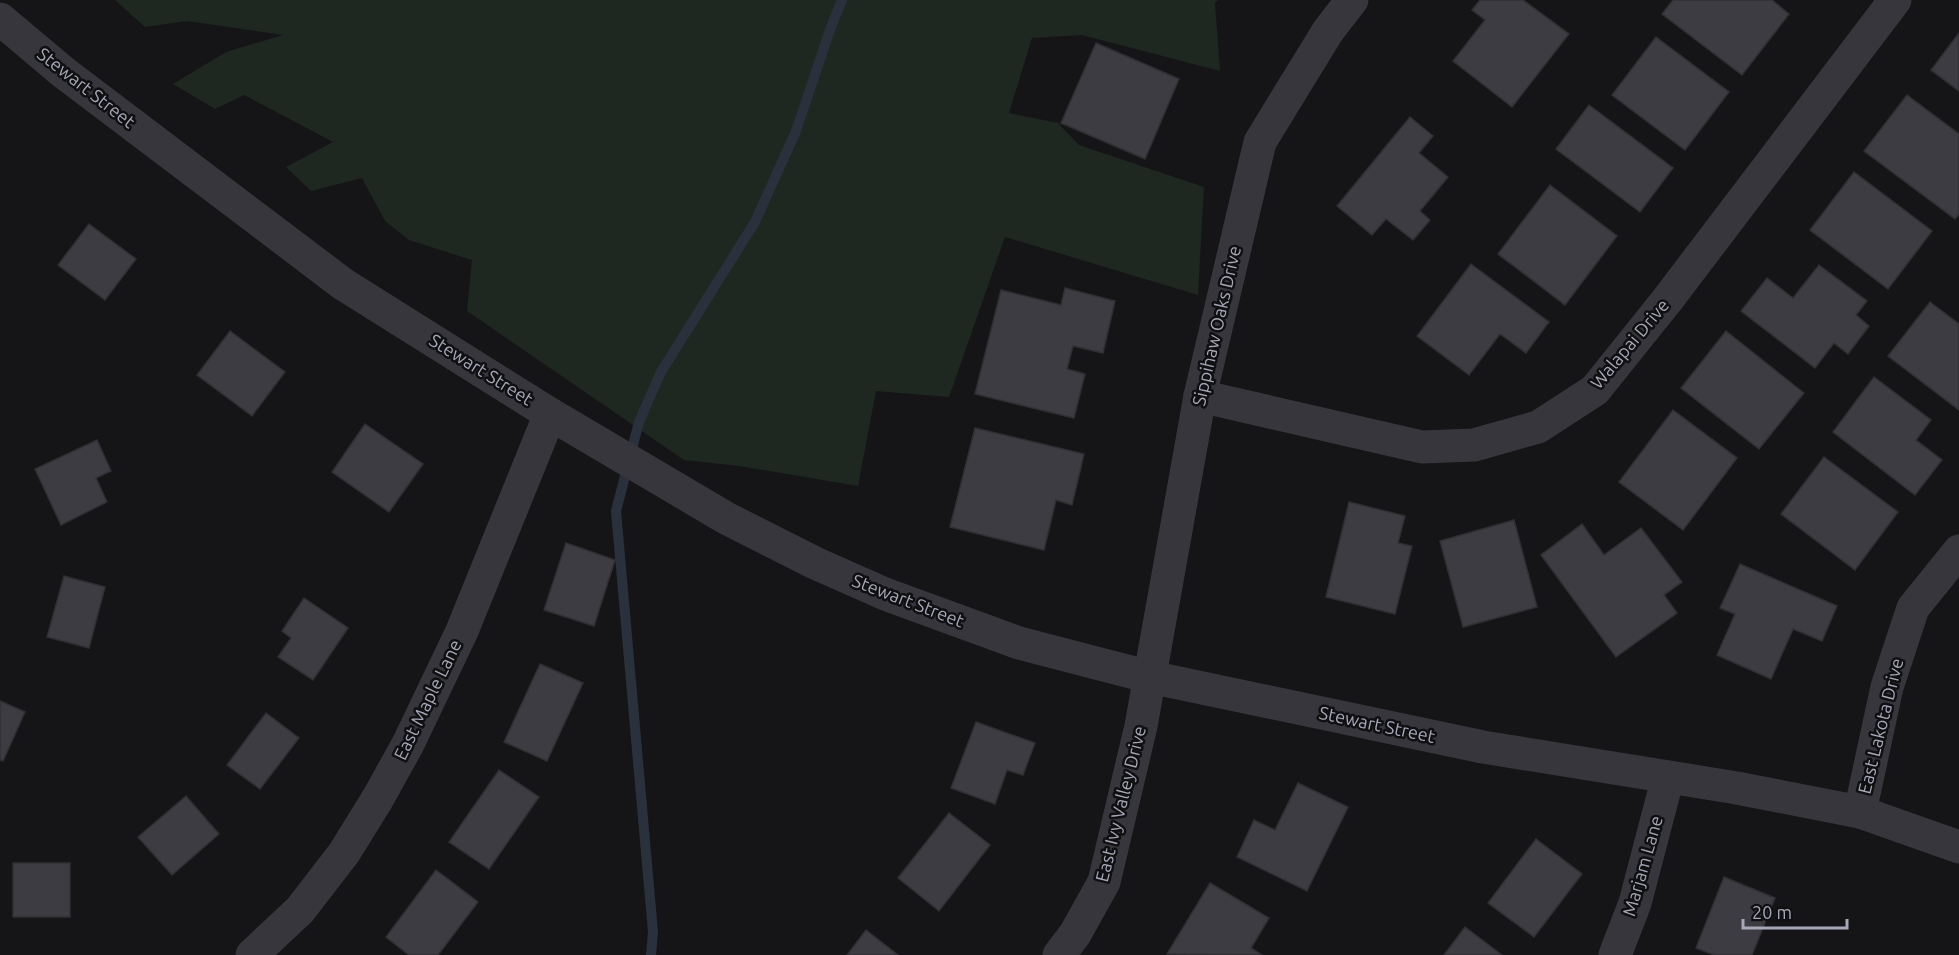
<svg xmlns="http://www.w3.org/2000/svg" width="1959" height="955" font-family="Ubuntu,sans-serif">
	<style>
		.green { fill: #1f2721 }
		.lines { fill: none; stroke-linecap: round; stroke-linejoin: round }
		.stream { stroke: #2a313c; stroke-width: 10 }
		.building { fill: #3d3c42; stroke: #302f33; stroke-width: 1.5 }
		.minor { stroke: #36363c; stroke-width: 33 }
		.labels { text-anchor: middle; stroke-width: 5; stroke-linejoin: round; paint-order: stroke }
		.street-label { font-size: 18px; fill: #a6a8b8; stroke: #101012 }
	</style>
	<rect width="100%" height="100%" fill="#151517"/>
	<polygon class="green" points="115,0 1218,0 1215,3 1220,71 1082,35 1032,38 1009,113 1058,123 1079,145 1204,187 1198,295 1005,237 949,397 876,391 858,486 739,466 684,460 467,311 472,260 409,240 385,221 362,178 311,191 286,167 333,142 244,95 215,109 173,84 226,52 283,35 187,21 145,27"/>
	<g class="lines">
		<polyline class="stream" points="651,955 653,932 616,511 639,422 661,372 755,222 796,131 831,27 842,0"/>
	</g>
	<g class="building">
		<polygon points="1480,0 1523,0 1569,34 1512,107 1453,61 1485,20 1472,10"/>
		<polygon points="1673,0 1772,0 1789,14 1742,75 1662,14"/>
		<polygon points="1959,33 1959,91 1931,70"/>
		<polygon points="1656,37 1729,92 1685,150 1612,95"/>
		<polygon points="1096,43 1179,79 1145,159 1061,123"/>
		<polygon points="1907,95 1959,134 1959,214 1955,219 1864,151"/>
		<polygon points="1589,105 1673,168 1640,212 1556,149"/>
		<polygon points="1410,117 1433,136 1419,153 1448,177 1420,211 1430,220 1413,240 1386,219 1372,235 1337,206"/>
		<polygon points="1854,172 1932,231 1888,289 1810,230"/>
		<polygon points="1550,185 1617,236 1565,305 1498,254"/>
		<polygon points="89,224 136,259 105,300 58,265"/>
		<polygon points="1471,264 1549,322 1526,353 1500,334 1469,375 1417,336"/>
		<polygon points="1819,265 1867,301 1856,315 1869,326 1848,354 1834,343 1815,368 1741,311 1767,278 1793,298"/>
		<polygon points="1065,288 1115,301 1103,353 1073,346 1067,369 1085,374 1074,418 975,394 1001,290 1061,305"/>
		<polygon points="1930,302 1959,324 1959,410 1888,356"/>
		<polygon points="230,331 285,372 252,416 197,375"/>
		<polygon points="1726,331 1804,393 1759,449 1681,388"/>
		<polygon points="1874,377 1931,420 1916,440 1942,460 1915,495 1833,432"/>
		<polygon points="1673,410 1737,458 1683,530 1619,482"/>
		<polygon points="365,424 423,464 389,512 332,472"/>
		<polygon points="975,428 1084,454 1072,505 1056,500 1044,550 950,527"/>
		<polygon points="97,440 111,471 96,478 107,502 61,525 35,469"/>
		<polygon points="1824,457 1898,512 1855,570 1781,514"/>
		<polygon points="1349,502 1405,516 1398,543 1412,546 1395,614 1326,597"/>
		<polygon points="1514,520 1537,607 1463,627 1440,541"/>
		<polygon points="1582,524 1604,555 1641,528 1682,582 1664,595 1677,613 1616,657 1541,555"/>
		<polygon points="566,543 615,560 594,626 544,610"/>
		<polygon points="1740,564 1837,606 1822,641 1793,629 1771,679 1717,655 1735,614 1720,608"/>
		<polygon points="64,576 105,587 89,648 47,637"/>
		<polygon points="304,598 348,628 313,680 278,657 291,638 282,631"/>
		<polygon points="540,664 583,683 547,761 504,742"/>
		<polygon points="0,701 25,712 3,761 0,760"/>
		<polygon points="266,713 299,738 260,789 227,765"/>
		<polygon points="976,722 1035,743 1023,775 1007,770 995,804 951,788"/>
		<polygon points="499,770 539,797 489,869 449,842"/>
		<polygon points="1298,783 1348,807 1307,891 1237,857 1254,820 1275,830"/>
		<polygon points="186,796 219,834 172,875 138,837"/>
		<polygon points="949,813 990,845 939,911 898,878"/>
		<polygon points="1536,839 1582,874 1534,937 1488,903"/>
		<rect x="13" y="863" width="57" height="54"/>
		<polygon points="436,870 478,902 438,955 409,955 386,937"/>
		<polygon points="1724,877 1775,898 1752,955 1714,955 1696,948"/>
		<polygon points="1210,883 1269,918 1251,948 1262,955 1167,954"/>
		<polygon points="1465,927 1502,955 1444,955"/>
		<polygon points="866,930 898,955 847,955"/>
	</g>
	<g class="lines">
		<g class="minor">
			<polyline points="0,19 63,72 343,284 550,414 726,518 815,563 885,594 1019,643 1150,677 1483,747 1737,788 1860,812 1959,847"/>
			<polyline points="1200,396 1422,447 1474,445 1538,427 1595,390 1668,299 1895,0"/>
			<polyline points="1860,812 1887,687 1913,608 1959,551"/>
			<polyline points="252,955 300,910 344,853 378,798 408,744 462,631 550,414"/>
			<polyline points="1059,955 1075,934 1104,882 1141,726 1200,396 1260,142 1328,31 1352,0"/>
			<polyline points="1615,955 1635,903 1668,777"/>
		</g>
	</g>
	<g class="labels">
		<g class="street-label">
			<text transform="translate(86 88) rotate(38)" y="6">Stewart Street</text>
			<text transform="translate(1217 326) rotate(-77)" y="6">Sippihaw Oaks Drive</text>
			<text transform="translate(1630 344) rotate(-50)" y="6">Walapai Drive</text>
			<text transform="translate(481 370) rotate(32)" y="6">Stewart Street</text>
			<text transform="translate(908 601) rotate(21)" y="6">Stewart Street</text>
			<text transform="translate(428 700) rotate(-64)" y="6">East Maple Lane</text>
			<text transform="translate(1377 725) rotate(12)" y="6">Stewart Street</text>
			<text transform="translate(1881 726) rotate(-76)" y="6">East Lakota Drive</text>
			<text transform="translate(1121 804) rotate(-76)" y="6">East Ivy Valley Drive</text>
			<text transform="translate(1643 866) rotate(-74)" y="6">Marjam Lane</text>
		</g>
	</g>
	<path d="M1743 919v9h104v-9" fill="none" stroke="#a6a8b8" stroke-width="3"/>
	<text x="1752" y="919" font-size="18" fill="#a6a8b8" stroke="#101012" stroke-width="4.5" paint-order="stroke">20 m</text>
</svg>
